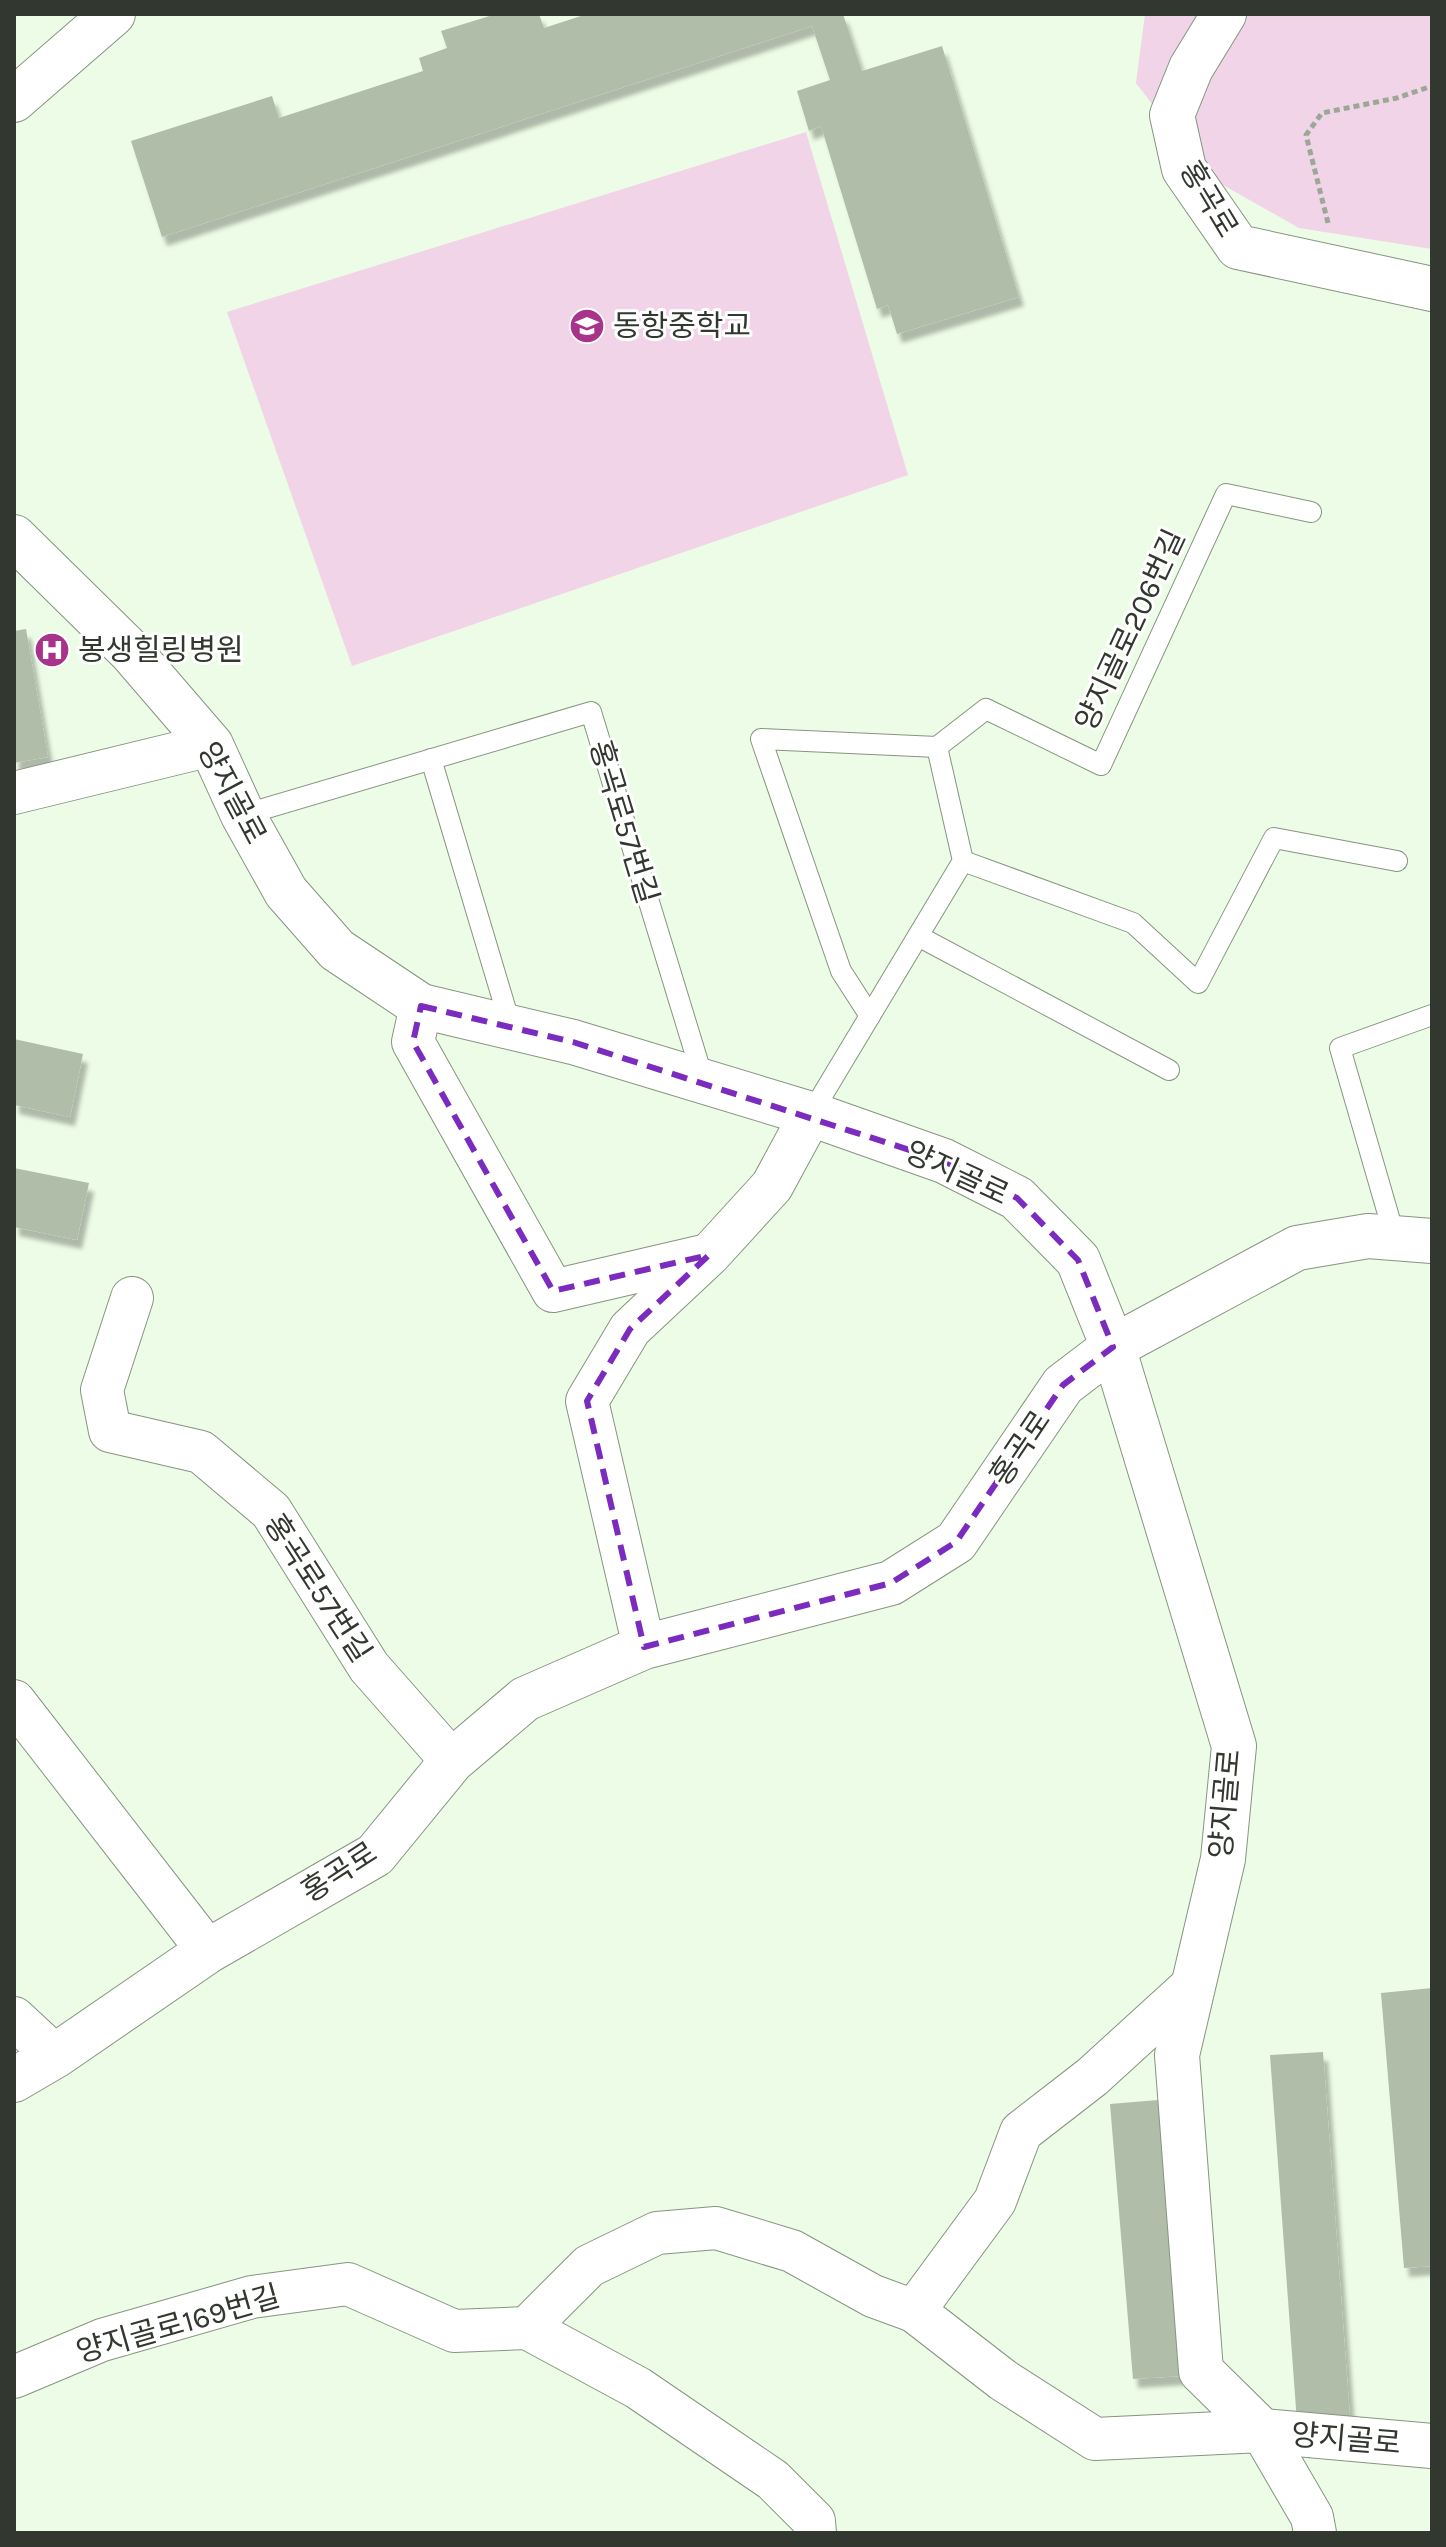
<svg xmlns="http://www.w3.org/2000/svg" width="1446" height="2547" font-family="Karla,'Noto Sans KR',sans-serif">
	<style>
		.green { fill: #f1d4e7 }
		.building { fill: #b0bea9; filter: url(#shadow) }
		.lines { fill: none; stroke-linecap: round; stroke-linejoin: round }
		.service-casing { stroke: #879481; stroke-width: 22 }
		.minor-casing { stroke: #879481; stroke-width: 44 }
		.tertiary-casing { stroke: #879481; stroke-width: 46 }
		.path { stroke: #9da797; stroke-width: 5; stroke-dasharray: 6 4; stroke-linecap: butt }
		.service { stroke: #fff; stroke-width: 20 }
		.minor { stroke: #fff; stroke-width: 42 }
		.tertiary { stroke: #fff; stroke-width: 44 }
		.marked { fill: none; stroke: #7b2cbf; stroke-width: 6; stroke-dasharray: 16 10; stroke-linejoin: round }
		.labels { text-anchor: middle; stroke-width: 6; stroke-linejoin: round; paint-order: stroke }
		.street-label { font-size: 30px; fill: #32372f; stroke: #fff }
		.poi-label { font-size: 30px; fill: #32372f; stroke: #fff; text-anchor: start }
	</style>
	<defs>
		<filter id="shadow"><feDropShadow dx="5" dy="9" stdDeviation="2" flood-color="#0004"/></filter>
	</defs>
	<rect width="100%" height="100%" fill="#edfce6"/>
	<g class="green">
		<polygon points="1145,14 1432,14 1432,249 1299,228 1207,176 1136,83"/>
		<polygon points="806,132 908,475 352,666 227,312"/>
	</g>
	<g class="building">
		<polygon points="496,14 539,14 544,28 587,14 843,14 862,71 942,46 1019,297 897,334 888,305 877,309 821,126 809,131 797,91 830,80 812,26 162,237 131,141 272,96 279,118 423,71 419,58 447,48 441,31"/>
		<polygon points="26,629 48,757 14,763 14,631"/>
		<polygon points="14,1039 83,1054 70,1117 14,1105"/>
		<polygon points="14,1168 89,1183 77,1240 14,1227"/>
		<polygon points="1432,1988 1432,2266 1404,2268 1381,1993"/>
		<polygon points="1323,2052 1350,2418 1297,2422 1270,2055"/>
		<polygon points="1158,2100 1181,2376 1133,2379 1110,2104"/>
	</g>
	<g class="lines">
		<defs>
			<g id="service">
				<polyline points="431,759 511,1027"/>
				<polyline points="243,815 591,712 704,1082"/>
				<polyline points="963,861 1133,923 1198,983 1274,838 1397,861"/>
				<polyline points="918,936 1169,1070"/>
				<polyline points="870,1016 841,971 761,739 937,747"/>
				<polyline points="811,1114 963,861 937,747 986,709 1101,765 1226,494 1311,512"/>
				<polyline points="1395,1238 1340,1048 1432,1015"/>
			</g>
			<g id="minor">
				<polyline points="14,793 211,745"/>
				<polyline points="421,1006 413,1042 553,1291 708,1255"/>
				<polyline points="132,1298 102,1390 110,1431 201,1452 271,1511 369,1667 452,1761"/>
				<polyline points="644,1647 587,1401 630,1329 709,1255 772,1186 811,1114"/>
				<polyline points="14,1701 208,1951"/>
				<polyline points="14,2018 55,2056"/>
				<polyline points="914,2311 1003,2380 1095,2439 1262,2431 1312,2517 1315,2533"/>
				<polyline points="527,2328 589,2266 657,2233 716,2228 792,2251 873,2296 914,2311 995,2201 1021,2132 1092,2077 1194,1984"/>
				<polyline points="14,2377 102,2340 252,2297 348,2284 454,2331 527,2328 638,2388 773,2480 814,2521 815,2533"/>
			</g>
			<g id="tertiary">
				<polyline points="1224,14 1191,68 1172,115 1184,169 1238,247 1432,289"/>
				<polyline points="14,100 113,14"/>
				<polyline points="14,537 130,651 211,745 243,815 286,892 337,950 421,1006 573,1042 811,1114 944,1161 1017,1198 1078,1260 1113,1347 1234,1746 1223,1859 1177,2055 1201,2371 1262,2431 1432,2446"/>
				<polyline points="14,2080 55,2056 208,1951 375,1855 452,1761 525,1699 644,1647 891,1583 956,1542 1063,1385 1113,1347 1297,1248 1368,1236 1432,1241"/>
			</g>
		</defs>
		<use href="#service" class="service-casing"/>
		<use href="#minor" class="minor-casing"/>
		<use href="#tertiary" class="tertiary-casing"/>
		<polyline class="path" points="1328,223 1306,135 1322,113 1397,98 1432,86"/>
		<use href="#service" class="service"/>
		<use href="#minor" class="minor"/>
		<use href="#tertiary" class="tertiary"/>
	</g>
	<path class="marked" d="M421,1006l152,36 371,119 73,37 61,62 35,87 -50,38 -107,157 -65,41 -247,64 -57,-246 43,-72 79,-74 -156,36 -140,-249z"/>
	<defs>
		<symbol id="school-disc" viewBox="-11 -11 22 22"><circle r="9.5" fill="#a8338b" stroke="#fff"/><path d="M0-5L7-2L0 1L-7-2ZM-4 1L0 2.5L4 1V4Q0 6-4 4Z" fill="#fff"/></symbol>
		<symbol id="hospital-disc" viewBox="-11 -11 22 22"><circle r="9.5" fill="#a8338b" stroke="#fff"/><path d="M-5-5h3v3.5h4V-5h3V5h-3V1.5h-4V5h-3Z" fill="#fff"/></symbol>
	</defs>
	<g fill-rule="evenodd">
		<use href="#school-disc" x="567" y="306" width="40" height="40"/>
		<use href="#hospital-disc" x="32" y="630" width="40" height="40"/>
	</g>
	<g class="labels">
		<g class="street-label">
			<text transform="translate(1209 199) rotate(59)" y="10">홍곡로</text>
			<text transform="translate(1130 630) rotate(-65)" y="10">양지골로206번길</text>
			<text transform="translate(232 793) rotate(62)" y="10">양지골로</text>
			<text transform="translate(624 822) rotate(73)" y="10">홍곡로57번길</text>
			<text transform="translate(957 1173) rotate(25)" y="10">양지골로</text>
			<text transform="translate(1020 1448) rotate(-56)" y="10">홍곡로</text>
			<text transform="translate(318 1588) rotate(57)" y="10">홍곡로57번길</text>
			<text transform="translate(1225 1804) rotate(-85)" y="10">양지골로</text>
			<text transform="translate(339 1872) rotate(-33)" y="10">홍곡로</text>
			<text transform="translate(178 2324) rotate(-16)" y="10">양지골로169번길</text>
			<text transform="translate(1346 2439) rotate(5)" y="10">양지골로</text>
		</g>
		<g class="poi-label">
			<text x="613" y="336">동항중학교</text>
			<text x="78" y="660">봉생힐링병원</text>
		</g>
	</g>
	<rect width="1446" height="2547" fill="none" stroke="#32372f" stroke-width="32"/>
</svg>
